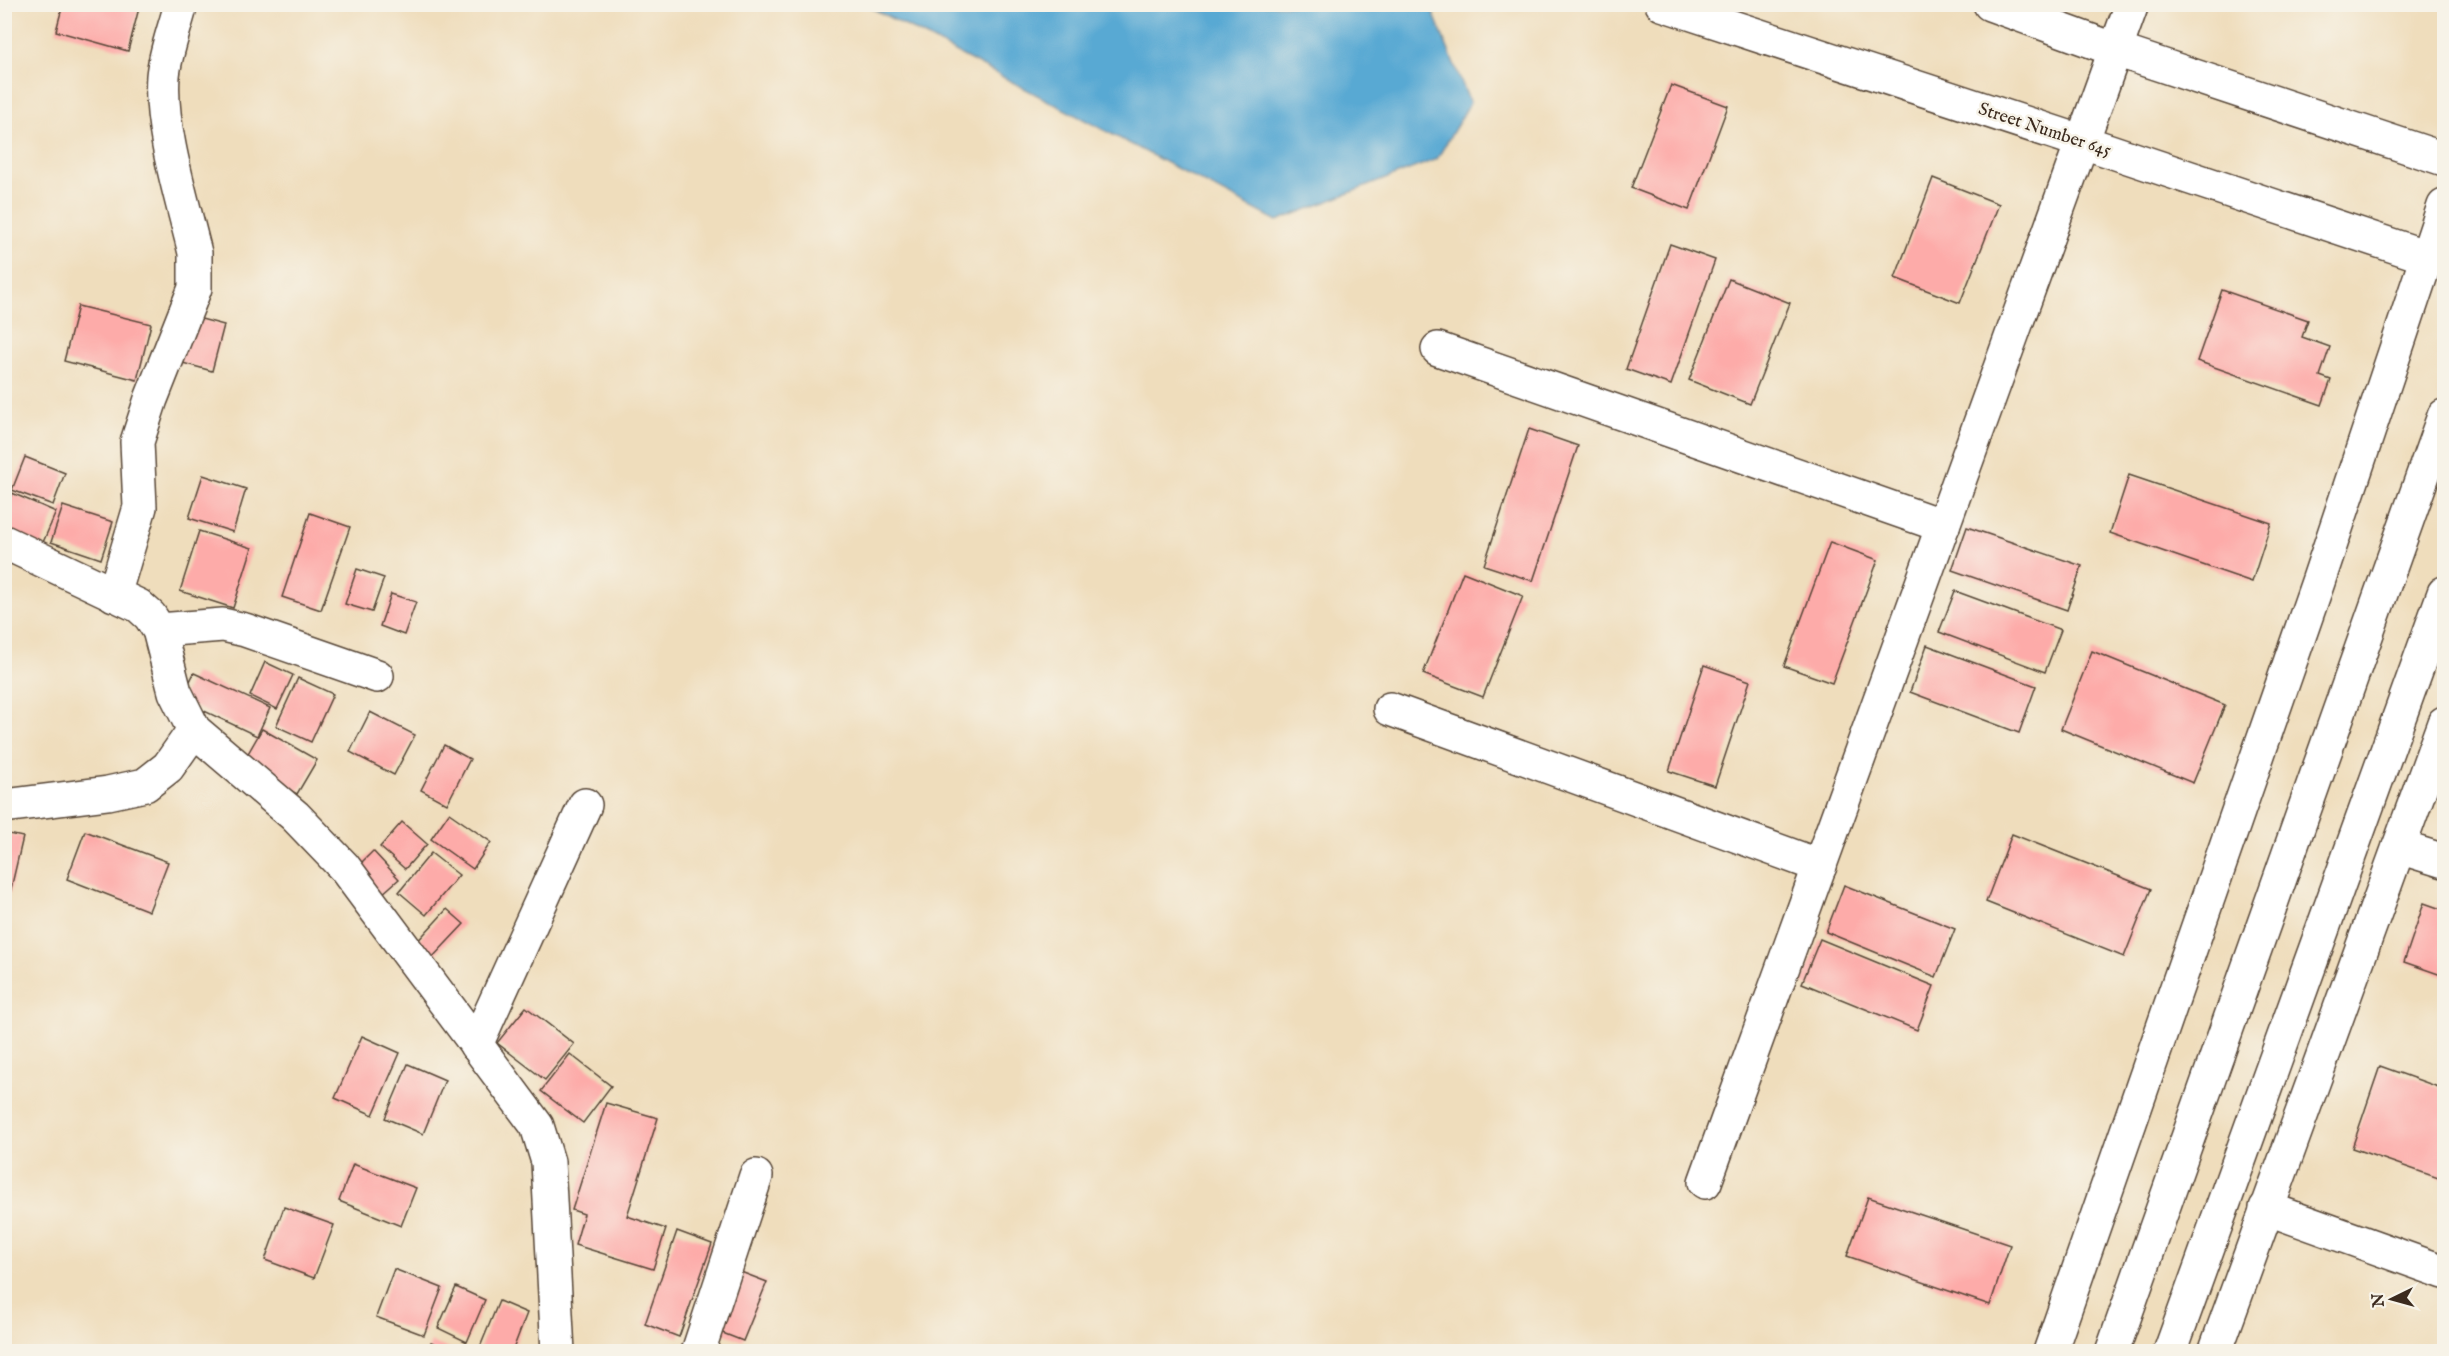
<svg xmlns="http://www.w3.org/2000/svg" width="2449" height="1356" font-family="'IM FELL English',serif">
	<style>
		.water { fill: #59a9d3; stroke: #4a6a78; stroke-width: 1.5 }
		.building { fill: #fdaba9 }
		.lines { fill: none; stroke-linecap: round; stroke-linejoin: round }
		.minor-casing { stroke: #564536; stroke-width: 36 }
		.tertiary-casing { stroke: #564536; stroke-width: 36 }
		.primary-casing { stroke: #564536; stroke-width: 36 }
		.minor { stroke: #fff; stroke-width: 33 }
		.tertiary { stroke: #fff; stroke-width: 33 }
		.primary { stroke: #fff; stroke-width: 33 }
		.labels { text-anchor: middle; stroke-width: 5; stroke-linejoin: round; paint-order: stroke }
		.street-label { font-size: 18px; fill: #3b2a1e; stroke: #f7f3e8 }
	</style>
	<rect width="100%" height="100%" fill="#f7f3e8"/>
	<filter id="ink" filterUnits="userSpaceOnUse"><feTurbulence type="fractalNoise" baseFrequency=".0167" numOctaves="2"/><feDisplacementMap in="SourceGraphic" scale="12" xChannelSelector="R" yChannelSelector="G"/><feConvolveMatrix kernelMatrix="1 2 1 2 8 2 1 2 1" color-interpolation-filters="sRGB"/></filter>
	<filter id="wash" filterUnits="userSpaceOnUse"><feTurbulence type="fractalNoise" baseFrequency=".008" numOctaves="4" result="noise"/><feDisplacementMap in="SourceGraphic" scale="24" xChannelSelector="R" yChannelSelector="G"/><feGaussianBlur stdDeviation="1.35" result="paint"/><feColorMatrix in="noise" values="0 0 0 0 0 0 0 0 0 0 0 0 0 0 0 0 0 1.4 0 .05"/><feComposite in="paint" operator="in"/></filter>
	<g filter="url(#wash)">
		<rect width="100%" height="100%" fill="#efddbc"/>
		<polygon class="water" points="866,5 1430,5 1470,103 1437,159 1277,221"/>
		<g id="blocks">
			<g class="building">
				<polygon points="63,4 140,4 128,51 56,31"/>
				<polygon points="1671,85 1728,106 1689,210 1631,188"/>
				<polygon points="1933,178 1999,204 1960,303 1895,278"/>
				<polygon points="1670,244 1715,260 1671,385 1626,369"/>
				<polygon points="1729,279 1790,303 1750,404 1689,380"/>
				<polygon points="2222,290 2308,320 2302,337 2330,347 2320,376 2331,380 2322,405 2197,361"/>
				<polygon points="78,306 151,324 137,380 64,361"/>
				<polygon points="190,316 224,325 212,371 179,362"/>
				<polygon points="1529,429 1578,446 1533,581 1484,565"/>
				<polygon points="25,457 65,473 53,505 12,490"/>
				<polygon points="203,475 246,489 233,532 189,518"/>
				<polygon points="2129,475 2271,523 2252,582 2110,533"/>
				<polygon points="12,493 56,512 41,547 5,531 5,510"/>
				<polygon points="63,506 113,522 101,559 51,542"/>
				<polygon points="310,513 350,527 321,610 282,597"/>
				<polygon points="1967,527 2082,566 2067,610 1952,570"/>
				<polygon points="199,531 252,548 233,608 180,591"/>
				<polygon points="1830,542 1878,560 1832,683 1784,666"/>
				<polygon points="357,569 384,578 372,612 345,604"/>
				<polygon points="1463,572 1523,596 1483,697 1423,674"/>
				<polygon points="1955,591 2061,630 2045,672 1939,632"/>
				<polygon points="391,594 416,602 404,635 380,626"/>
				<polygon points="1927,645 2036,686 2019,733 1910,692"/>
				<polygon points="2092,651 2225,705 2193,783 2061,729"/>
				<polygon points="265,662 293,675 277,709 250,696"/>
				<polygon points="1704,665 1750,681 1715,786 1669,771"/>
				<polygon points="194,673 270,708 257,736 181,700"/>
				<polygon points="298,678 333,694 311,742 276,726"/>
				<polygon points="370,712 415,735 394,775 350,752"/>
				<polygon points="262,729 317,760 297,794 242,764"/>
				<polygon points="444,745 470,759 447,804 421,790"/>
				<polygon points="449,813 491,842 473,869 431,839"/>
				<polygon points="402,822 427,844 405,869 380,847"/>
				<polygon points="85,831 168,862 149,911 67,879"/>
				<polygon points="4,833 23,837 10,893 4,892"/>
				<polygon points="2012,834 2151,889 2124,957 1986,902"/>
				<polygon points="373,851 399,879 381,895 356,868"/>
				<polygon points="431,853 459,875 426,915 399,892"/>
				<polygon points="1844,885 1955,929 1936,977 1826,932"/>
				<polygon points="2424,903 2444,910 2444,976 2404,962"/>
				<polygon points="447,909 464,924 430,960 414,945"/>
				<polygon points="1820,939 1934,986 1917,1030 1802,983"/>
				<polygon points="526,1007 574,1044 545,1080 497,1043"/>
				<polygon points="362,1036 400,1053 373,1115 335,1098"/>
				<polygon points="570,1054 611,1086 583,1123 541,1091"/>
				<polygon points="408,1064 445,1080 423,1134 385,1118"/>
				<polygon points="2380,1066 2444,1089 2444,1180 2352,1148"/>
				<polygon points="606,1103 658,1118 627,1216 666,1229 653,1269 575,1245 584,1214 572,1210"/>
				<polygon points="353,1164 416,1188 401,1226 339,1201"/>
				<polygon points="1868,1197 2010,1245 1990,1305 1847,1256"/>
				<polygon points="284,1207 334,1225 314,1278 265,1260"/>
				<polygon points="677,1231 712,1244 679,1337 645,1324"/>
				<polygon points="394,1269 442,1288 424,1335 376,1317"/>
				<polygon points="733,1269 767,1282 743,1341 710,1328"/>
				<polygon points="456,1287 485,1300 467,1342 438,1328"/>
				<polygon points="499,1301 527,1313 512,1352 491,1352 480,1347"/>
				<polygon points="431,1342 454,1351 454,1352 427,1352"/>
			</g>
		</g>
	</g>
	<g filter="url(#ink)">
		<use href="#blocks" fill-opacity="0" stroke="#564536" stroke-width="1.5"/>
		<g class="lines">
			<defs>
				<g id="minor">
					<polyline points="1438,349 1943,526"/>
					<polyline points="4,542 139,606 150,616 159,630 175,692 194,730 295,816 344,867 537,1126 548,1162 558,1352"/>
					<path d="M114,595l26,-88 -3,-65 14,-43 44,-111v-35c-12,-51 -36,-125 -32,-177 2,-23 12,-48 18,-72"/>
					<polyline points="159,630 223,625 245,630 377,676"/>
					<polyline points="1390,709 1820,866"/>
					<polyline points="4,806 108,793 145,785 168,767 194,730"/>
					<polyline points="2399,847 2444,861"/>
					<polyline points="476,1045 585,805"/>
					<polyline points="1705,1182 2132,4"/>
					<polyline points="2266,1208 2444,1272"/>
					<polyline points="698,1352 756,1176"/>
				</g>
				<g id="tertiary">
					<polyline points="1662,4 2083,142 2427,257"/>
					<polyline points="1990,4 2116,50 2444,159"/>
					<polyline points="2050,1352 2318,582 2444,206"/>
					<polyline points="2215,1352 2444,723"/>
				</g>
				<g id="primary">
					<polyline points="2112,1352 2444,416"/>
					<polyline points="2170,1352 2444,593"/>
				</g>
			</defs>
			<use href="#minor" class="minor-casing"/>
			<use href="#tertiary" class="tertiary-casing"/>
			<use href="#primary" class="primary-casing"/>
			<use href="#minor" class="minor"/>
			<use href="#tertiary" class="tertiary"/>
			<use href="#primary" class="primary"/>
		</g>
	</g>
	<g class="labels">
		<g class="street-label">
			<text transform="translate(2045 129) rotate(18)" y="6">Street Number 645</text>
		</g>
	</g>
	<rect width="2449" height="1356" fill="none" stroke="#f7f3e8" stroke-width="24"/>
	<g transform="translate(2392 1299) rotate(265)" stroke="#f7f3e8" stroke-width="4.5" paint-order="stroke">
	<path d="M0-4.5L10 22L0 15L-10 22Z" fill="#3b2a1e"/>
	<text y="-9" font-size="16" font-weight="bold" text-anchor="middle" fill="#3b2a1e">N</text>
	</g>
</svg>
